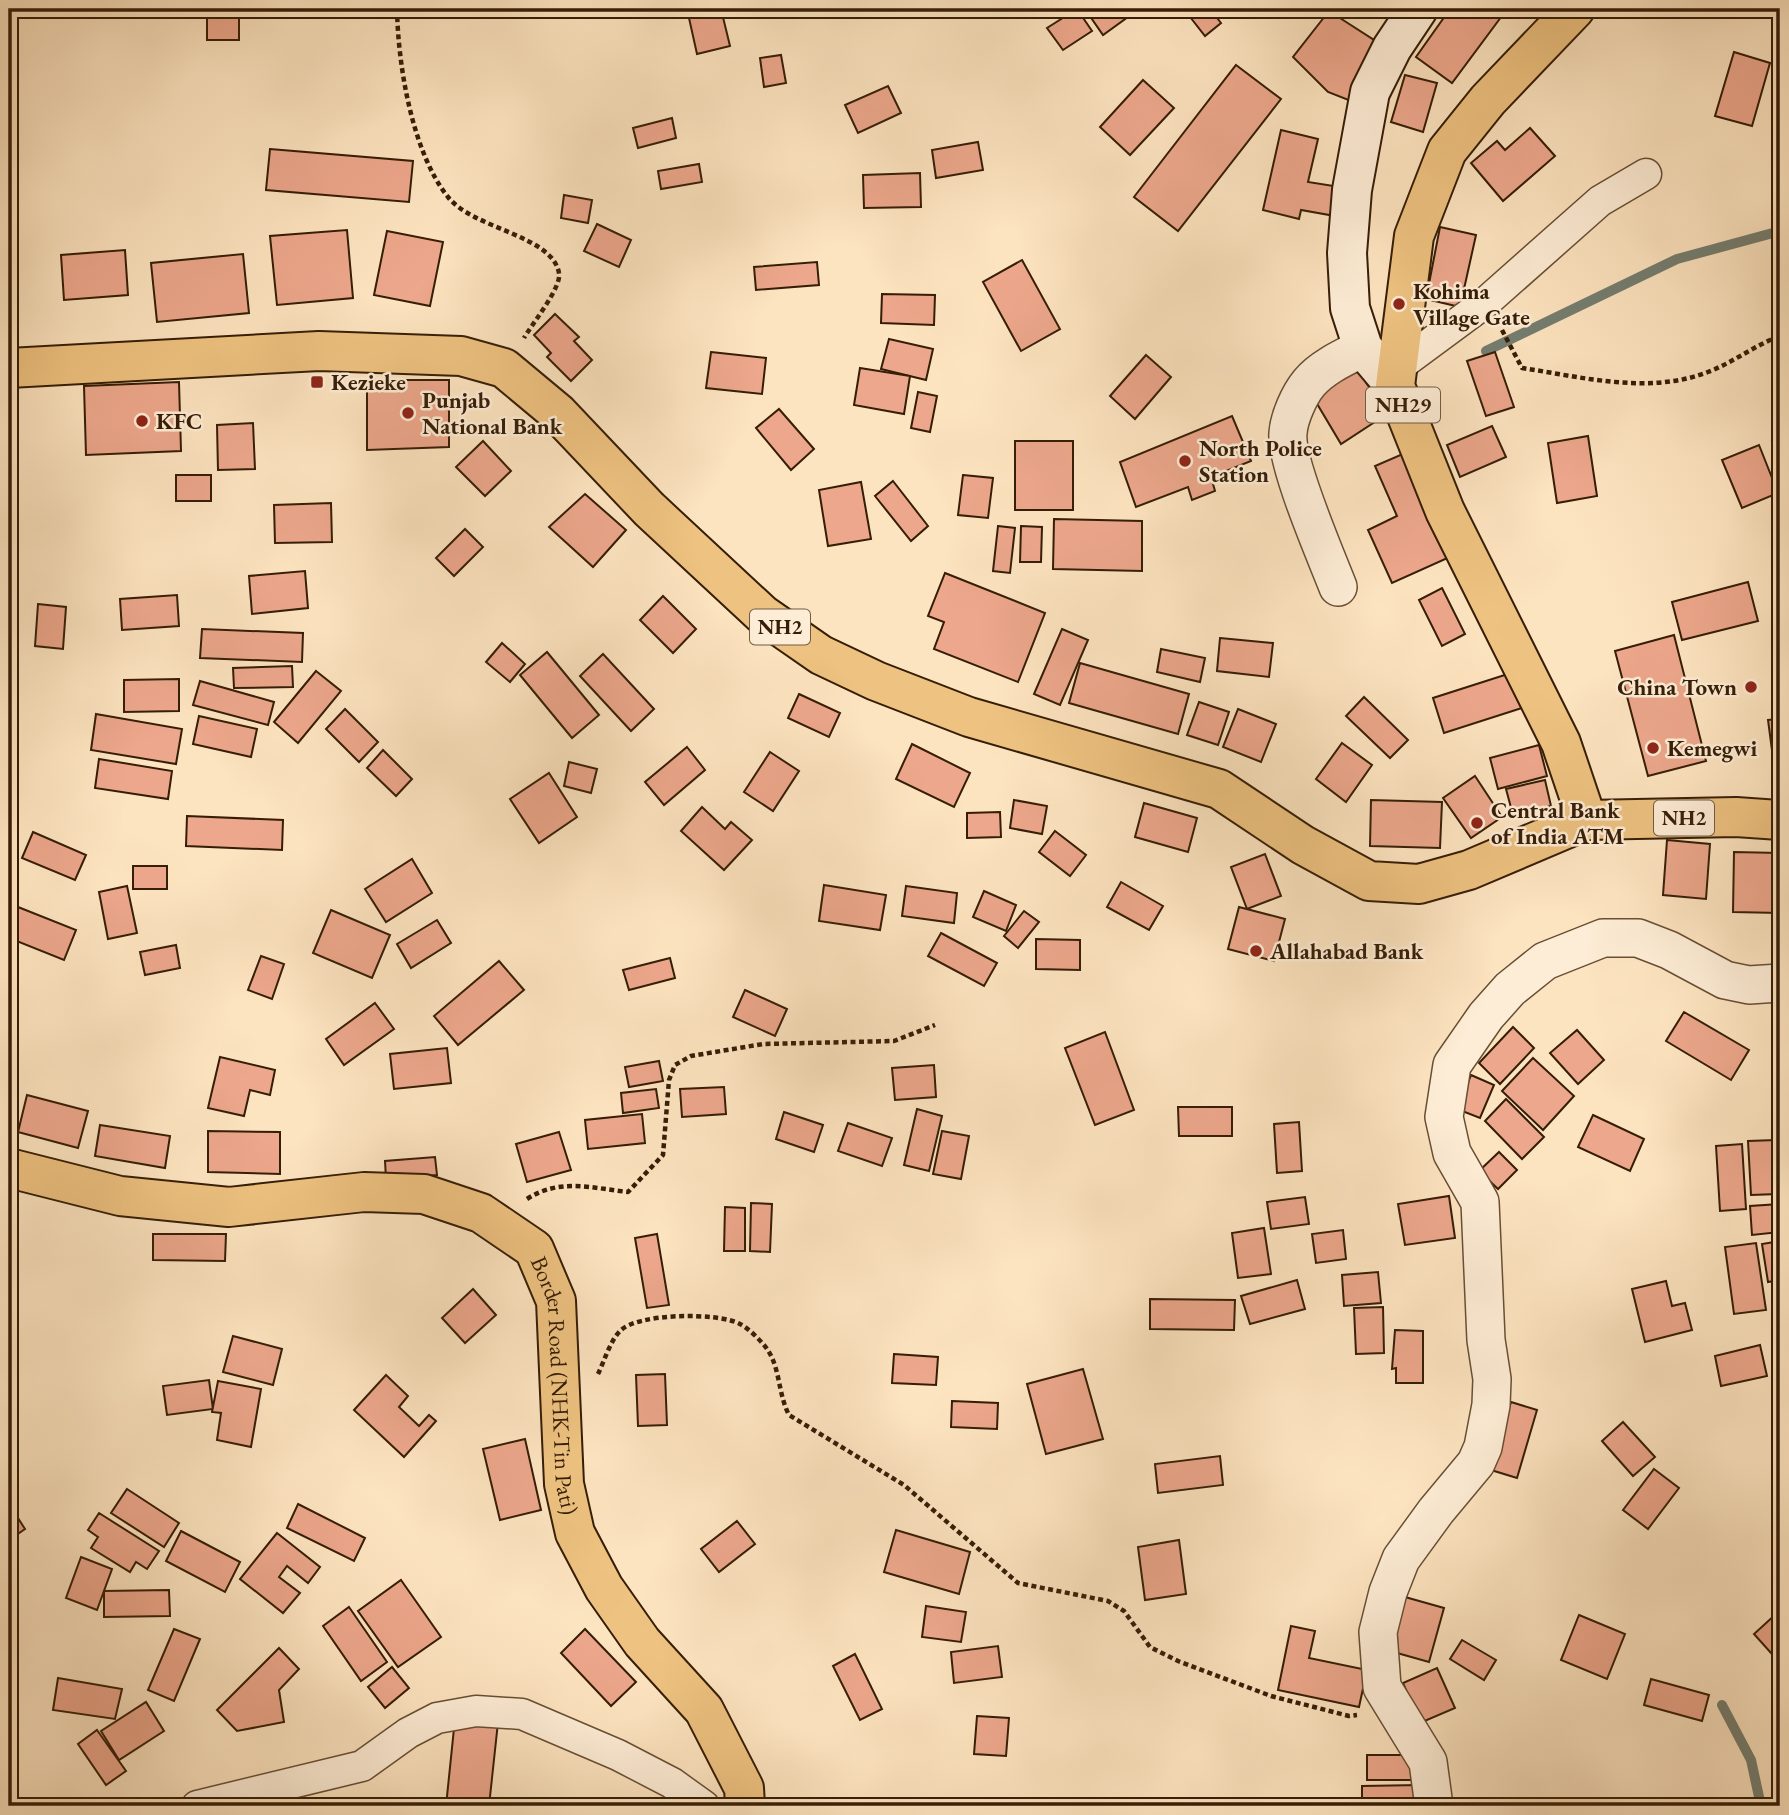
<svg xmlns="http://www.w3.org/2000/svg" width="1789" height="1815" font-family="'EB Garamond',serif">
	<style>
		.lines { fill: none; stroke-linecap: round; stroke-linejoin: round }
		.stream { stroke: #757e71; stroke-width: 10 }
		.building { fill: #eda78c; stroke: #351d06; stroke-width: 2 }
		.minor-casing { stroke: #674f34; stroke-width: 33 }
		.tertiary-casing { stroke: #674f34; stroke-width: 40 }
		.secondary-casing { stroke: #351d06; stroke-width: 42 }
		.primary-casing { stroke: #351d06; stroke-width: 42 }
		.trunk-casing { stroke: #351d06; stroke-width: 42 }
		.path { stroke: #351d06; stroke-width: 4.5; stroke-dasharray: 5 3.5; stroke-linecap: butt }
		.minor { stroke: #feedd6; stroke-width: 30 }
		.tertiary { stroke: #feedd6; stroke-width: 37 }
		.secondary { stroke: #feedd6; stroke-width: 38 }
		.primary { stroke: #eec280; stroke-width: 38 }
		.trunk { stroke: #eec280; stroke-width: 38 }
		.poi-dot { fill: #8f2418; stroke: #feedd6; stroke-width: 2.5 }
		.labels { text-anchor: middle; stroke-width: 5; stroke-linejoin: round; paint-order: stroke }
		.shield { fill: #feedd6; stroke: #715b44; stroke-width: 2 }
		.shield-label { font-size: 21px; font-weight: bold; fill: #351d06 }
		.poi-label { font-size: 23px; font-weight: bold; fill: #351d06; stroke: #feedd6; text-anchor: start }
		.street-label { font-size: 23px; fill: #351d06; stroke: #feedd6 }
	</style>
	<rect width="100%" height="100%" fill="#fde4c0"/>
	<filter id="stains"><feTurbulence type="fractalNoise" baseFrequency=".00286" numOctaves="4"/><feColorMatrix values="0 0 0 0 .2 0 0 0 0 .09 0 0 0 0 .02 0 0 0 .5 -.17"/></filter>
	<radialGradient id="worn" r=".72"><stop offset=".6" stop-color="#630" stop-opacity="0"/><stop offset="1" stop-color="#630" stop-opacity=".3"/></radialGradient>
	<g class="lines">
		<g class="stream">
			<polyline points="1486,351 1677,259 1780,231"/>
			<polyline points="1722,1705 1751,1760 1761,1806"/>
		</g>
	</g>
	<g class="building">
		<rect x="207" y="9" width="32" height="31"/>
		<polygon points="687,9 721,9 730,46 697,54"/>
		<polygon points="1077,9 1092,31 1063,50 1047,28"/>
		<polygon points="1085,9 1139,9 1103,35"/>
		<polygon points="1192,9 1220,9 1214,14 1221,23 1205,36 1187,13"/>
		<polygon points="1450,9 1507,9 1452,83 1416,57"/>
		<polygon points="1329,11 1374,40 1356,103 1328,92 1293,57"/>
		<polygon points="1734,52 1770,63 1752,126 1715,116"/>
		<polygon points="781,55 786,83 764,87 760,58"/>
		<polygon points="1236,65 1281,99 1178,231 1134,197"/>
		<polygon points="1405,75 1437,83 1423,132 1391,122"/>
		<polygon points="1143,80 1174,108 1130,155 1100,127"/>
		<polygon points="888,86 901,113 858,133 845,105"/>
		<polygon points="672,118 676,138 638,148 633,128"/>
		<polygon points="1530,128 1555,156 1503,201 1471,163 1497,141 1505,150"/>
		<polygon points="1281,130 1318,139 1308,182 1340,187 1335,216 1301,210 1299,219 1263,210"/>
		<polygon points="978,142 983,170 936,178 932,150"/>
		<polygon points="270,149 413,161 409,202 266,190"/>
		<polygon points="699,164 702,182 661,189 658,171"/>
		<polygon points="920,173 921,207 864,208 863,175"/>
		<polygon points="564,195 592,200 588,223 561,218"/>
		<polygon points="597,224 631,240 619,267 584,251"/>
		<polygon points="1440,227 1476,235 1460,307 1426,299"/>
		<polygon points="347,230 353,298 277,305 270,236"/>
		<polygon points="387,231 443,242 430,306 374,295"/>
		<polygon points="125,250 128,295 64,300 61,255"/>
		<polygon points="243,254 249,313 157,322 151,263"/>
		<polygon points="1022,260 1060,329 1021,351 983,282"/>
		<polygon points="817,262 819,285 756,290 754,267"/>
		<polygon points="882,294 935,295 934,325 881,323"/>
		<polygon points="555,314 579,337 574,341 592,360 571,381 547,357 551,353 534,335"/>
		<polygon points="889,339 933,349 926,380 881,369"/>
		<polygon points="711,352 766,358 762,394 706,388"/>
		<polygon points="1495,352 1514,407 1486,416 1467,361"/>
		<polygon points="1146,355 1171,377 1135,419 1110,396"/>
		<polygon points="1351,360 1387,414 1341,444 1316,402"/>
		<polygon points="860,368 910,376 904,414 854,405"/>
		<polygon points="367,380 449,380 449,447 367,450"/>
		<polygon points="179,382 181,451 86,455 84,386"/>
		<polygon points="918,392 937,396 930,432 911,428"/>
		<polygon points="779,409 814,449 791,470 756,428"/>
		<polygon points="1232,416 1251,461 1211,477 1215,491 1192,500 1188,487 1136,507 1120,462"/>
		<polygon points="253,423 255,469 218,470 217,425"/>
		<polygon points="1492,426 1506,457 1460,477 1447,445"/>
		<polygon points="1588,436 1597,496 1557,503 1548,443"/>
		<polygon points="1780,437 1780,461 1772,441"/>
		<polygon points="483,441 511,471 485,496 456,467"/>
		<rect x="1015" y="441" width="58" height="69"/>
		<polygon points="1759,445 1778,493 1742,508 1722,460"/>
		<polygon points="1405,453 1452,556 1392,583 1368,530 1397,516 1375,466"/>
		<rect x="176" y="475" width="35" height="26"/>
		<polygon points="963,475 993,478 988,518 958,515"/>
		<polygon points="893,481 928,526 911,541 875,496"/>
		<polygon points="861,482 871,539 828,546 819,490"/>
		<polygon points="585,494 626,530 593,567 549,527"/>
		<polygon points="331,503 332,542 275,543 274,505"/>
		<polygon points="1054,519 1142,521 1142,571 1053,569"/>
		<polygon points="998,526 1015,528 1010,573 993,571"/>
		<polygon points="1021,526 1042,527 1041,562 1020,562"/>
		<polygon points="465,529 483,547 454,576 436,558"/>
		<polygon points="305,571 308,608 252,614 249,576"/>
		<polygon points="945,573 1045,613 1018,682 934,649 944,622 928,616"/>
		<polygon points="1748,582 1758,621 1682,640 1672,602"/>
		<polygon points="1442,588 1465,634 1442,646 1419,600"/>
		<polygon points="177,595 179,626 122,630 120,599"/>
		<polygon points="663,596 696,629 673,653 640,620"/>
		<polygon points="38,604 66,607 63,649 35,646"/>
		<polygon points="202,629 303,633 302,662 200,658"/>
		<polygon points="1062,629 1088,640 1060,705 1034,694"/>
		<polygon points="1674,635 1706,761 1648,776 1615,651"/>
		<polygon points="1220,638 1273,643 1269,677 1217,671"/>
		<polygon points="502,643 525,664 510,682 486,662"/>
		<polygon points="1161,649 1205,658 1200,682 1157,672"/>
		<polygon points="547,652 599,715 572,738 520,675"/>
		<polygon points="603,654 654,709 631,731 580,676"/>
		<polygon points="1080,663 1189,694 1178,734 1069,703"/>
		<polygon points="292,666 293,687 234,688 233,668"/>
		<polygon points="316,671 341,691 298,743 274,722"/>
		<polygon points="1514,672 1525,707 1444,733 1433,698"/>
		<polygon points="179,679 179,711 124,712 124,680"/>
		<polygon points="200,681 274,702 268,725 193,705"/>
		<polygon points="799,694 840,713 829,737 788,718"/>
		<polygon points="1364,697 1408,740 1390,758 1346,716"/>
		<polygon points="1199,702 1229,712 1218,745 1187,735"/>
		<polygon points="345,709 378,742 359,762 326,729"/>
		<polygon points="1238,709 1276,724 1261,762 1223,747"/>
		<polygon points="96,714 182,729 176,764 91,750"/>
		<polygon points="199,716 257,729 251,757 193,744"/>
		<polygon points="1780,719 1780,773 1775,773 1768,720"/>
		<polygon points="1342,743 1372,765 1346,802 1316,779"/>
		<polygon points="912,744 970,773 954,807 896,779"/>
		<polygon points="1539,745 1547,776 1498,789 1490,758"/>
		<polygon points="687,747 705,770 664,805 645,782"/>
		<polygon points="383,750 412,779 396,796 367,768"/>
		<polygon points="770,752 799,771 773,811 744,792"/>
		<polygon points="99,759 172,771 168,799 95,788"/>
		<polygon points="569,762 597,769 591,793 564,786"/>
		<polygon points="549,773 577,817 539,843 510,799"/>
		<polygon points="1475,776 1502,817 1471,838 1443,798"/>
		<polygon points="1545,780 1551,806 1513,815 1506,789"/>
		<polygon points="1014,800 1047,806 1042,834 1010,828"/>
		<polygon points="1371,800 1442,802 1440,848 1370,846"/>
		<polygon points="1144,803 1197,818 1188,852 1135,837"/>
		<polygon points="702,807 725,829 731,822 752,840 724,870 681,831"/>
		<polygon points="1000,812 1001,837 967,838 967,813"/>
		<polygon points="187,816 283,820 282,850 186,846"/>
		<polygon points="1055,831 1086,855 1070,876 1039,852"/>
		<polygon points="33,832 86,855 75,880 22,858"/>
		<polygon points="1667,840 1710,844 1706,899 1663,895"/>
		<polygon points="1734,852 1780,853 1780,913 1733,912"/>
		<polygon points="1265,854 1281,896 1247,909 1231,867"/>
		<polygon points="412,859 432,893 386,922 365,889"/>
		<rect x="133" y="866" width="34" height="23"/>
		<polygon points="1121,882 1163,906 1149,930 1107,907"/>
		<polygon points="824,885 886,895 880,930 819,921"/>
		<polygon points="127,886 137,933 108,939 99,892"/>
		<polygon points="906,886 957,893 954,923 902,916"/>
		<polygon points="984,891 1016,905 1006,931 973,917"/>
		<polygon points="18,907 76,930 64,960 9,938"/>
		<polygon points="1239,907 1285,919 1274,961 1228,949"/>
		<polygon points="331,910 390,935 372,978 313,953"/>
		<polygon points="1024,911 1039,922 1018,948 1004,936"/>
		<polygon points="437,920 451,943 411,968 397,944"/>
		<polygon points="941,933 997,963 984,986 928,956"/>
		<polygon points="1036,939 1080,940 1080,970 1036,969"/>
		<polygon points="176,945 180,968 145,975 140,952"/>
		<polygon points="261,956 284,964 272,999 248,990"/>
		<polygon points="670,958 675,978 629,990 623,970"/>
		<polygon points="499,961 524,990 458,1045 434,1016"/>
		<polygon points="745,990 787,1009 775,1036 733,1017"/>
		<polygon points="375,1003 394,1029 344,1065 326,1039"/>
		<polygon points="1684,1012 1749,1050 1731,1080 1666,1041"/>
		<polygon points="1513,1027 1534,1048 1500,1084 1479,1063"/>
		<polygon points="1577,1030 1604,1060 1578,1084 1550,1053"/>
		<polygon points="1105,1032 1134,1110 1095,1125 1065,1048"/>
		<polygon points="447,1048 451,1083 394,1089 390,1054"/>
		<polygon points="220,1057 275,1070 270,1095 250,1090 244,1116 208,1108"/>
		<polygon points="1533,1058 1574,1096 1543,1130 1502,1091"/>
		<polygon points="659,1061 663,1081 629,1087 625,1067"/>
		<polygon points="934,1065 936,1097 895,1100 892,1068"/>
		<polygon points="1471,1075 1494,1085 1480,1118 1457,1109"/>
		<polygon points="724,1087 726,1114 682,1117 680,1089"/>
		<polygon points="656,1089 659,1108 623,1113 621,1093"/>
		<polygon points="27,1095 88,1111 78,1148 18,1132"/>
		<polygon points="1506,1099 1544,1137 1522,1159 1485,1121"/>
		<polygon points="1178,1107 1232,1107 1232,1136 1179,1136"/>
		<polygon points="917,1109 942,1116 929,1171 904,1165"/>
		<polygon points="784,1112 823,1125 814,1152 776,1139"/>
		<polygon points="642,1114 645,1143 588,1149 585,1120"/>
		<polygon points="1593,1115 1644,1139 1630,1171 1578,1147"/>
		<polygon points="1299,1122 1302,1171 1277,1173 1274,1124"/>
		<polygon points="848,1123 892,1138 882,1166 838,1151"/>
		<polygon points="100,1125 170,1136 165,1168 95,1156"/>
		<polygon points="208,1131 280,1132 280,1174 208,1172"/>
		<polygon points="942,1131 969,1136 961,1179 933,1174"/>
		<polygon points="559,1132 571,1170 527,1182 516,1144"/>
		<polygon points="1776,1140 1778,1194 1751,1195 1748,1141"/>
		<polygon points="1742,1144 1746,1209 1720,1211 1716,1146"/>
		<polygon points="1499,1152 1517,1170 1498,1189 1479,1171"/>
		<polygon points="435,1157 437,1175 386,1179 385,1161"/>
		<polygon points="1449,1196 1455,1238 1405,1245 1398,1204"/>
		<polygon points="1305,1197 1309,1224 1271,1229 1267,1202"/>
		<polygon points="751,1203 772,1204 770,1252 750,1251"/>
		<polygon points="1780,1204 1780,1232 1752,1235 1750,1206"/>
		<polygon points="725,1207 745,1208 745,1251 724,1251"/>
		<polygon points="1264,1228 1271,1274 1238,1278 1232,1233"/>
		<polygon points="1343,1230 1346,1259 1316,1263 1312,1234"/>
		<polygon points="153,1234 226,1234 225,1261 153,1260"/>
		<polygon points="657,1234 669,1305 647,1308 635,1238"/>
		<polygon points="1780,1241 1780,1280 1768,1282 1762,1244"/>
		<polygon points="1756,1243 1766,1310 1734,1314 1725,1247"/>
		<polygon points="1378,1272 1381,1303 1344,1306 1342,1275"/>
		<polygon points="1297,1280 1305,1309 1250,1324 1241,1296"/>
		<polygon points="1666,1281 1672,1306 1685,1303 1692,1330 1645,1342 1632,1289"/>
		<polygon points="473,1289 496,1315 465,1343 442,1318"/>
		<polygon points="1150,1299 1235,1300 1234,1330 1150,1329"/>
		<polygon points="1383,1307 1384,1353 1356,1354 1354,1308"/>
		<polygon points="1395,1330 1423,1331 1423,1383 1396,1383 1396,1368 1392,1369"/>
		<polygon points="233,1336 282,1349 273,1385 223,1372"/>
		<polygon points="1760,1345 1767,1376 1721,1386 1715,1356"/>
		<polygon points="894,1354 938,1357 936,1385 892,1383"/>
		<polygon points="1083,1369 1103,1439 1046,1454 1027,1384"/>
		<polygon points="665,1374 667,1425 638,1426 636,1375"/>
		<polygon points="386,1375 408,1396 399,1407 419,1426 429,1415 436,1421 404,1457 354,1410"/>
		<polygon points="209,1380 213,1409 167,1415 163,1386"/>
		<polygon points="218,1381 261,1389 251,1447 217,1440 221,1413 212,1412"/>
		<polygon points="952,1401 998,1403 997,1429 951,1427"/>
		<polygon points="1511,1402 1537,1410 1517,1478 1491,1470"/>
		<polygon points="1623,1422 1655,1457 1633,1476 1602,1441"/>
		<polygon points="525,1439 541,1510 500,1520 483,1449"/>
		<polygon points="1220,1456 1223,1485 1158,1493 1155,1464"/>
		<polygon points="1654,1469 1679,1488 1648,1529 1623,1510"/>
		<polygon points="127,1489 179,1523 164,1547 111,1513"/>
		<polygon points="9,1504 25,1529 9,1540"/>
		<polygon points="298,1504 365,1538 354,1561 287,1528"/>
		<polygon points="99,1513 159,1551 147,1569 136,1562 130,1572 91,1548 98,1537 88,1530"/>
		<polygon points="737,1521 755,1544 719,1572 701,1549"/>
		<polygon points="896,1530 970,1552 959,1594 884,1572"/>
		<polygon points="181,1531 240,1562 225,1592 166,1561"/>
		<polygon points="277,1533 320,1567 308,1583 287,1566 279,1577 300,1593 283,1613 240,1579"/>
		<polygon points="1179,1540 1186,1594 1145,1600 1138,1547"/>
		<polygon points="81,1557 112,1569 97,1610 66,1598"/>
		<polygon points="401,1580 441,1637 398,1667 358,1611"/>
		<polygon points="169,1590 170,1616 104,1617 104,1591"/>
		<polygon points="1405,1597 1444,1608 1429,1662 1390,1651"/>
		<polygon points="926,1606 966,1612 961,1642 922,1637"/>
		<polygon points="349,1607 387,1662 361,1681 323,1626"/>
		<polygon points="1776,1614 1780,1619 1780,1663 1754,1634"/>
		<polygon points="1579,1615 1625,1634 1607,1679 1561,1660"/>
		<polygon points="1291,1626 1315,1631 1309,1658 1367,1670 1359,1707 1278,1690"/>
		<polygon points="174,1629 200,1639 174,1701 148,1690"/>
		<polygon points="585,1629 636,1682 611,1706 561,1653"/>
		<polygon points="1462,1640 1496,1660 1484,1680 1450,1659"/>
		<polygon points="998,1646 1002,1677 954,1683 951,1652"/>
		<polygon points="279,1648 299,1669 279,1690 284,1722 237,1731 217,1710"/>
		<polygon points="855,1654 882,1709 860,1720 833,1666"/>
		<polygon points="392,1667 409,1688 385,1708 368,1687"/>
		<polygon points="1437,1668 1455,1708 1420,1723 1403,1683"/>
		<polygon points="58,1678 122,1689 115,1719 53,1710"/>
		<polygon points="1651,1679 1709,1695 1702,1721 1644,1705"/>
		<polygon points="146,1702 164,1731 119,1760 101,1731"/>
		<polygon points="456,1709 499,1713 489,1806 446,1806"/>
		<polygon points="977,1716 1009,1718 1006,1756 974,1754"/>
		<polygon points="97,1730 126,1771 106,1785 78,1744"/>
		<rect x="1367" y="1755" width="52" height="25"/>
		<polygon points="1420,1785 1421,1806 1362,1806 1362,1786"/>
	</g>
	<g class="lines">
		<defs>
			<g id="minor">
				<polyline points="1398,367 1486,302 1600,201 1646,174"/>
				<polyline points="197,1806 362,1766 408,1733 437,1718 476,1711 522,1714 618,1755 672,1783 704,1806"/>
			</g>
			<g id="tertiary">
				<path d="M1338,587c-12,-31 -53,-125 -50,-154 1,-15 11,-38 21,-50 13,-16 36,-26 54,-35"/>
				<polyline points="1434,1806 1428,1762 1382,1687 1378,1632 1388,1592 1401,1559 1436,1511 1476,1463 1483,1447 1491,1405 1492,1379 1486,1340 1480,1202 1452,1153 1444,1117 1452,1065 1486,1016 1510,989 1545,961 1603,938 1638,938 1669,950 1725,980 1749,985 1780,983"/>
			</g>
			<polyline id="secondary" points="1395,386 1363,348 1350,308 1347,253 1352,190 1370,92 1392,48 1418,9"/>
			<g id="primary">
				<path id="s1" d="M9,1168l111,28 109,11 135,-15 60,2 57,19 53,36 22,52 8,183 11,49 29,55 38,54 62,68 40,78 1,18"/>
			</g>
			<g id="trunk">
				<polyline points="1575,9 1488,100 1447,151 1414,236 1395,386 1445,511 1561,743 1587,820"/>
				<polyline points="9,368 319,351 461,356 504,368 558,413 649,509 762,614 821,655 876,681 969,717 1219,789 1303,845 1369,881 1419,884 1469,870 1587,820 1736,817 1780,820"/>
			</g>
		</defs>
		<use href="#minor" class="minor-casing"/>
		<use href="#tertiary" class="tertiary-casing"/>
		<use href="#secondary" class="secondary-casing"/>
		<use href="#primary" class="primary-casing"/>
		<use href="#trunk" class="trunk-casing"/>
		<g class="path">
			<path d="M397,9c1,56 15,143 51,188 25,32 104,38 111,76 3,14 -27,51 -35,65"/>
			<path d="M1502,330l20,38c60,9 127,27 186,4 26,-10 47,-27 72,-36"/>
			<path d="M527,1199c32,-21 65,-11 101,-7l35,-37 6,-75 6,-15 16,-9 72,-12 131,-3 41,-16"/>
			<path d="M598,1374c6,-12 12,-33 22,-43 17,-18 98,-19 120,-7 8,4 18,14 24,21 17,20 13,47 25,70l115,70 114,98 90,18 16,10 26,36 28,14 93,35 78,20 8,-1"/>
		</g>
		<use href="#minor" class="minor"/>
		<use href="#tertiary" class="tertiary"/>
		<use href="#secondary" class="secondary"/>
		<use href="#primary" class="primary"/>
		<use href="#trunk" class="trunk"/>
	</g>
	<g class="poi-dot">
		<circle cx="1399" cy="304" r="7"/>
		<rect x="310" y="375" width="14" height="14" rx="3.5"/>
		<circle cx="408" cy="413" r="7"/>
		<circle cx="142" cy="421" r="7"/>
		<circle cx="1185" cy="461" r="7"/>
		<circle cx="1751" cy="687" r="7"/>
		<circle cx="1653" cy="748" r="7"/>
		<circle cx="1477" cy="823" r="7"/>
		<circle cx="1256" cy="951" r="7"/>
	</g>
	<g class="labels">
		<g class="shield">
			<rect x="1366" y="387.5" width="74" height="35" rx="5"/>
			<rect x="750" y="609.5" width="60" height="35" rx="5"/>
			<rect x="1654" y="800.5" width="60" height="35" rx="5"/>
		</g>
		<g class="shield-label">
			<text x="1403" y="412">NH29</text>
			<text x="780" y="634">NH2</text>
			<text x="1684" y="825">NH2</text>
		</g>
		<g class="poi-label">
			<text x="1413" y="299">Kohima<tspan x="1413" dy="26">Village Gate</tspan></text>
			<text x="331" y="390">Kezieke</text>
			<text x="422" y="408">Punjab<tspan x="422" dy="26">National Bank</tspan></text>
			<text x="156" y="429">KFC</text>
			<text x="1199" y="456">North Police<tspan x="1199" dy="26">Station</tspan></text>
			<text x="1737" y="695" text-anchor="end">China Town</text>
			<text x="1667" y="756">Kemegwi</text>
			<text x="1491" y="818">Central Bank<tspan x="1491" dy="26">of India ATM</tspan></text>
			<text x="1270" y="959">Allahabad Bank</text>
		</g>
		<g class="street-label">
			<text dy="8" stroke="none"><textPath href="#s1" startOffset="684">Border Road (NHK-Tin Pati)</textPath></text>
		</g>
	</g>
	<rect width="1789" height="1815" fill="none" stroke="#fde4c0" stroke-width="35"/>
	<rect x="10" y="10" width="1768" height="1794" fill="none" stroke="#351d06" stroke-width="3.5"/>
	<rect x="18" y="18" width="1754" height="1780" fill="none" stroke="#351d06" stroke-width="2"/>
	<rect width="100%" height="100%" filter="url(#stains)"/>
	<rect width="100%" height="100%" fill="url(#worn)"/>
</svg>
